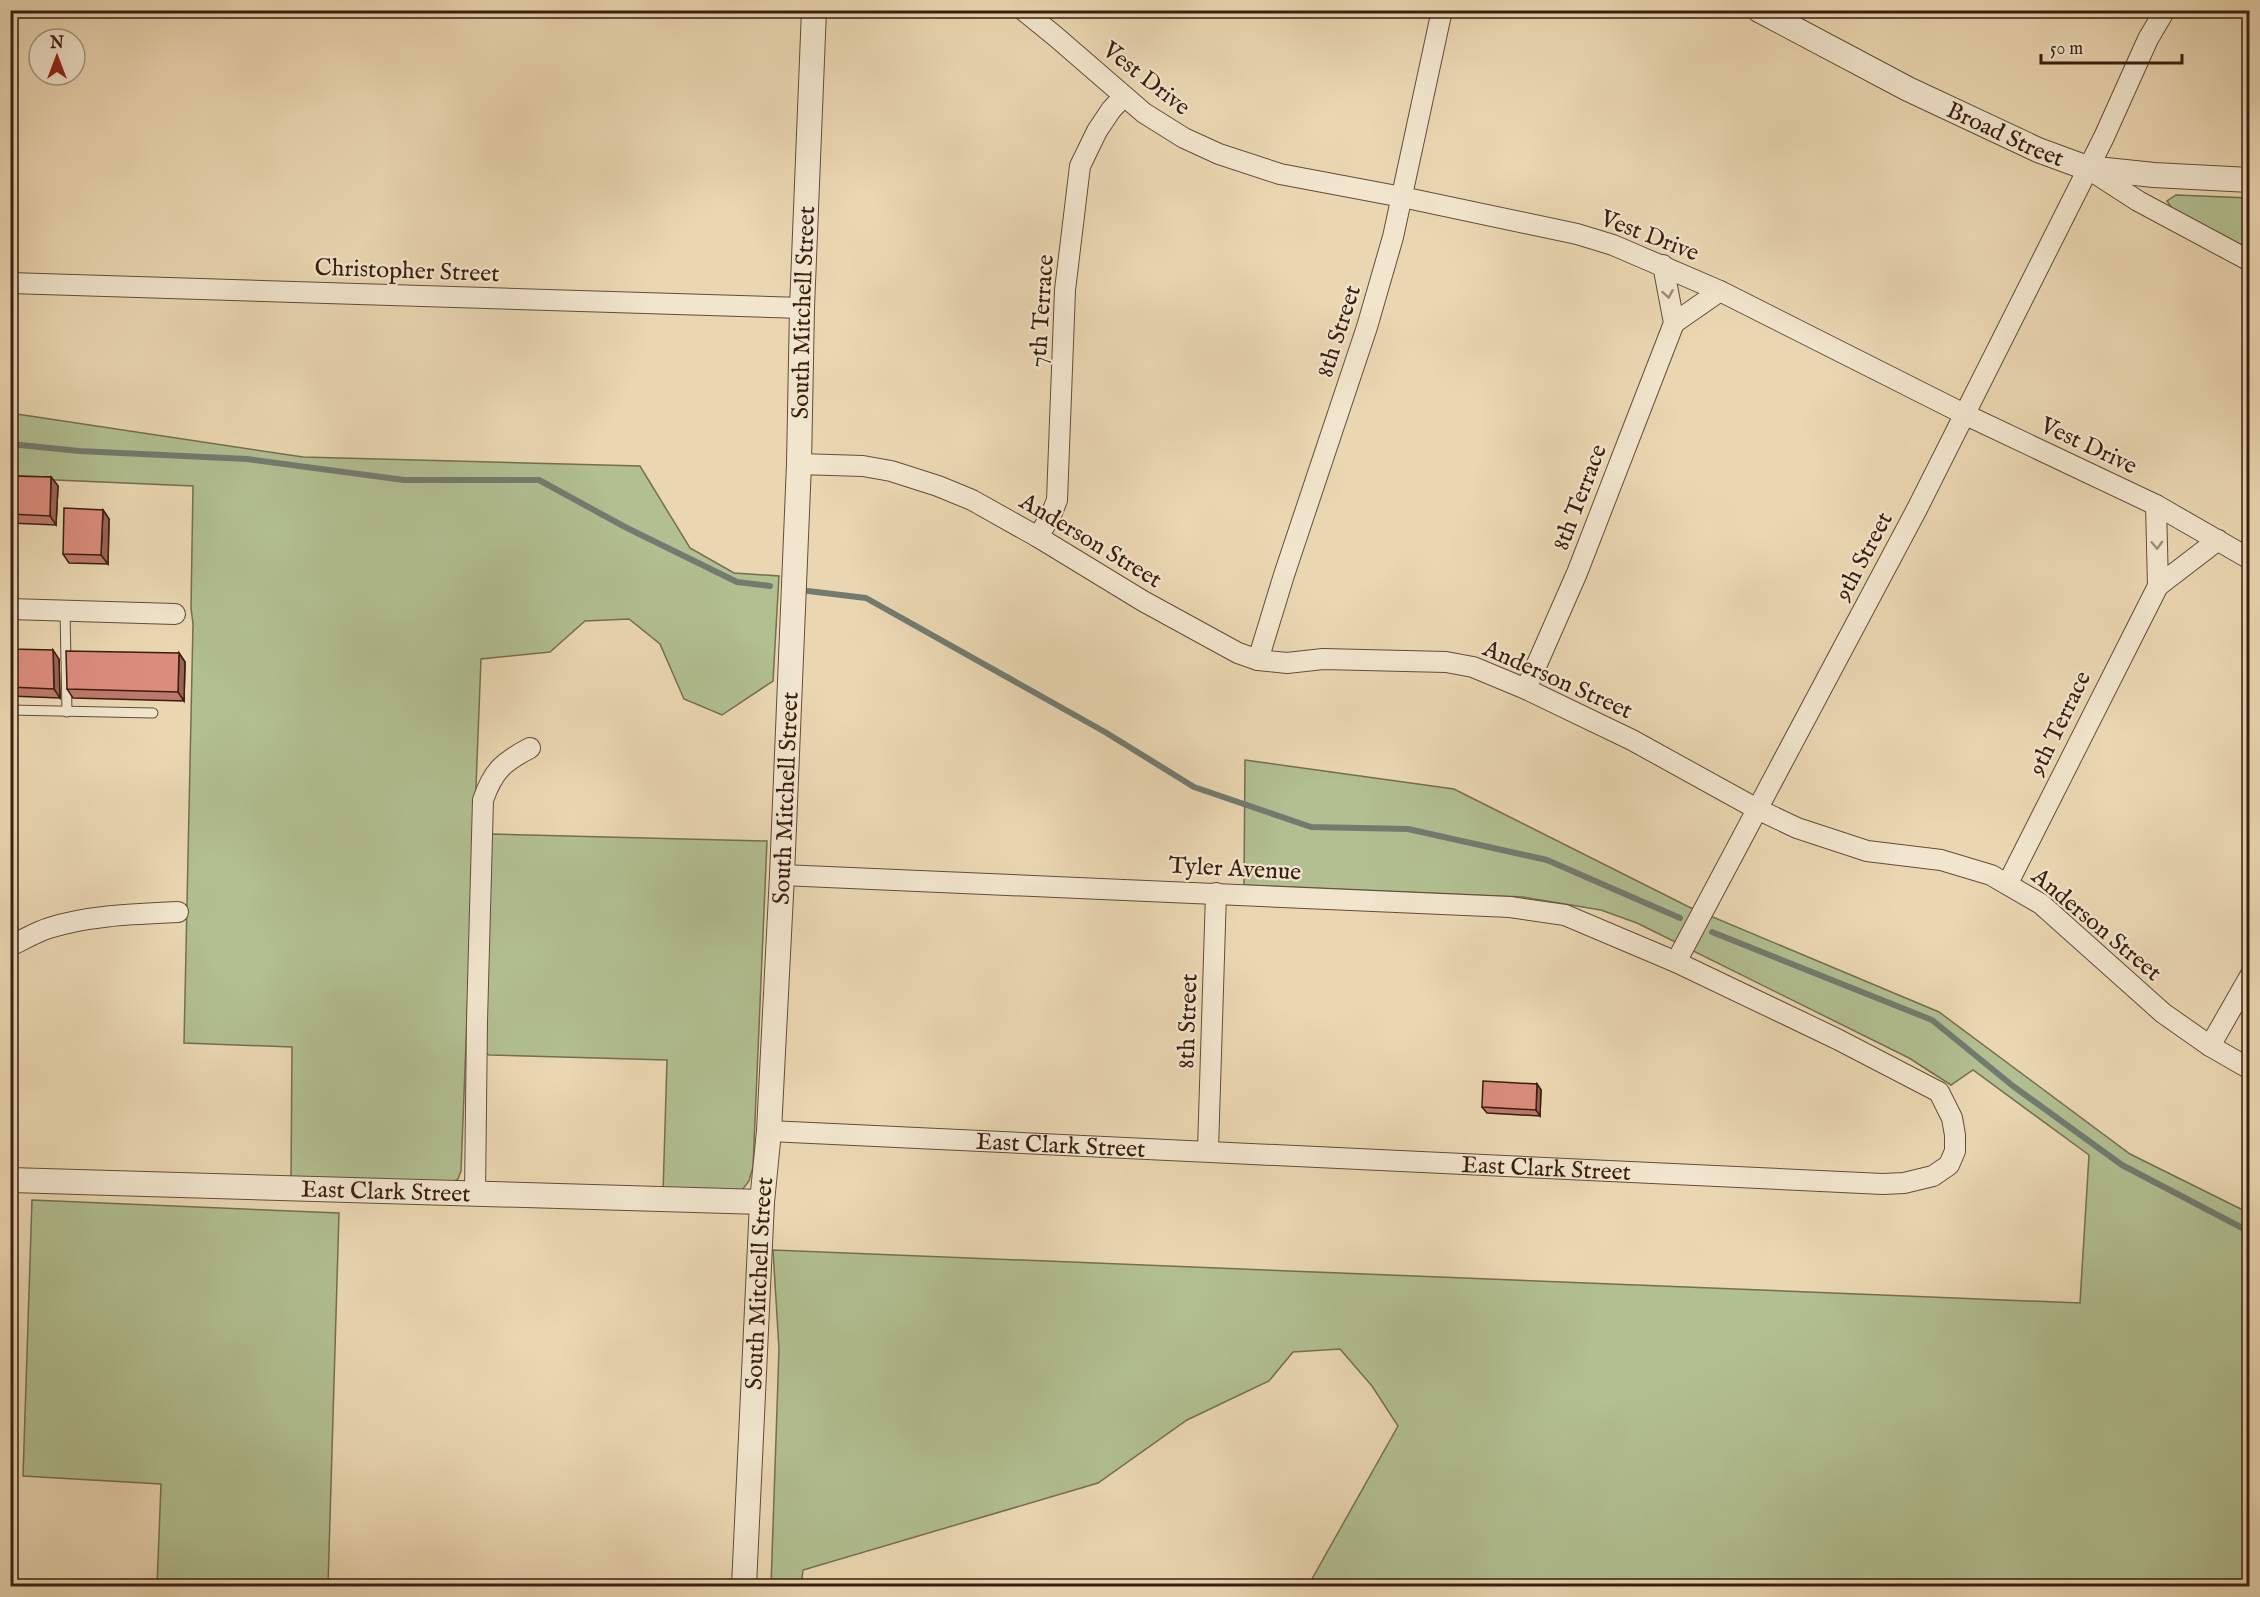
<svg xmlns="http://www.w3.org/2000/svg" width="2260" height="1597" font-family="'IM FELL English',serif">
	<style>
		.green { fill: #b1bf91; stroke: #766e50; stroke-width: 1.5 }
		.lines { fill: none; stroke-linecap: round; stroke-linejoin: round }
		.stream { stroke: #727b70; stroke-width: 6 }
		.service-casing { stroke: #664c38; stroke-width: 11 }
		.minor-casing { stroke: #664c38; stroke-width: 22 }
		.tertiary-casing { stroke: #664c38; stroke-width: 26 }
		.service { stroke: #f1e5cd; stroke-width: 9 }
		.minor { stroke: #f1e5cd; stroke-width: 20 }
		.tertiary { stroke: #f1e5cd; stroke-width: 24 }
		.wall { fill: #bd796c; stroke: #3a1e0f; stroke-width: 1.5 }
		.shaded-wall { fill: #9a6358; stroke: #3a1e0f; stroke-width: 1.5 }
		.building { fill: #dc8d7e; stroke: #3a1e0f; stroke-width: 1.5 }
		.oneway { stroke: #9f8b78 }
		.labels { text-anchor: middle; stroke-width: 4.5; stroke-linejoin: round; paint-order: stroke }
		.street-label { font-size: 24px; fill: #3a1e0f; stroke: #f1e5cd }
	</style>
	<rect width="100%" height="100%" fill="#ead7b2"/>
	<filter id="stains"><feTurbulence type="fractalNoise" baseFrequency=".00333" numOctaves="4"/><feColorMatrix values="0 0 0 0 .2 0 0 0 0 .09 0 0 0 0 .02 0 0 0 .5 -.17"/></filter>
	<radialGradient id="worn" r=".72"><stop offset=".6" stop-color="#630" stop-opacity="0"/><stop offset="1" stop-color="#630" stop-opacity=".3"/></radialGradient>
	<g class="green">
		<polygon points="2176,195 2249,198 2249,251 2173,210 2167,201"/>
		<polygon points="10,413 303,457 640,466 690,548 734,573 779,576 773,681 722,715 684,699 660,644 629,619 585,621 550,652 481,659 461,1171 458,1179 450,1184 291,1180 292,1047 184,1043 193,624 191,608 193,486 11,478"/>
		<polygon points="1245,760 1454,789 1689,907 1939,1012 2130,1154 2249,1213 2249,1586 1308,1586 1398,1426 1372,1386 1340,1349 1293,1352 1269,1381 1187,1420 1098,1483 803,1570 801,1586 771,1586 779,1349 773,1250 2080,1303 2089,1155 1973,1070 1951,1085 1909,1058 1637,923 1601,910 1523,897 1244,885"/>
		<polygon points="489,834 767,841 753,1167 749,1181 742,1190 663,1193 667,1060 489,1055 481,1049"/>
		<polygon points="32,1200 339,1213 328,1586 157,1586 161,1484 23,1476"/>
	</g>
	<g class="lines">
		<g class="stream">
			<polyline points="10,444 79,451 247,459 404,480 539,480 625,527 737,582 770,586"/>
			<polyline points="808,591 866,598 1105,732 1194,787 1311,827 1408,829 1547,860 1680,918"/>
			<polyline points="1712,932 1932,1020 2013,1086 2122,1165 2250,1232"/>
		</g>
		<defs>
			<g id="service">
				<polyline points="65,611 67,712"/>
				<polyline points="10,710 153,713"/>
			</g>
			<g id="minor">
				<polyline points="1023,10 1055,36 1144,113 1184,138 1219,154 1280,174 1402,197 1577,234 1613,245 1720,291 1964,414 2156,505 2250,559"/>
				<polyline points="2087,168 2138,201 2250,261"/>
				<polyline points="10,283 802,308"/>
				<polyline points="1674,323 1720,291"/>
				<polyline points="799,464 863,466 891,471 938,486 972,500 1038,537 1143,601 1238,653 1258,660 1287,663 1323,659 1446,662 1473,667 1526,689 1632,740 1757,809 1797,828 1867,851 1941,860 1991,875 2041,904 2163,1013 2210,1046 2250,1069"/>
				<polyline points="2156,505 2158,586"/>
				<polyline points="1038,537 1051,515 1057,500 1065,290 1080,166 1097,131 1111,110 1123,97"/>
				<polyline points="10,609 175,614"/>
				<polyline points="1258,660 1284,575 1367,327 1393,237 1442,10"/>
				<polyline points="1526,689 1577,573 1674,323 1663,265"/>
				<polyline points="2008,883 2158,586 2218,540"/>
				<path d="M10,946c13,-6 26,-14 39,-18 41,-13 87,-14 129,-16"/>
				<polyline points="1676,962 1917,509 2104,137 2148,39 2165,10"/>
				<polyline points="2210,1046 2250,976"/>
				<path id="s1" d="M769,1131l1114,53 21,-1 29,-7 16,-11 6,-14v-16l-3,-17 -13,-26 -102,-53 -161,-77 -111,-47 -55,-8 -728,-32"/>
				<polyline points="1208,1150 1216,893"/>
				<path d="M475,1194l2,-173 6,-221c10,-29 20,-38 47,-52"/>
			</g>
			<g id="tertiary">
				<path id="s2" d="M1759,10l149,79 130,61 49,18 67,7 96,5"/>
				<path id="s3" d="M10,1180l752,22"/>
				<path id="s4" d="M744,1586l18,-384 7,-71 13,-256 17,-411 3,-156 12,-298"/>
			</g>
		</defs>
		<use href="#service" class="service-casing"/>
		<use href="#minor" class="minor-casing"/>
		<use href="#tertiary" class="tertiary-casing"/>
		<use href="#service" class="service"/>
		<use href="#minor" class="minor"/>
		<use href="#tertiary" class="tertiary"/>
	</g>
	<g class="wall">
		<polygon points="10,476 51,477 58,486 56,525 10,523"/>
		<polygon points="103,510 109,519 108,564 69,563 63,554"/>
		<polygon points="10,649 59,659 60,698 10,696"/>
		<polygon points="179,653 185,662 184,701 73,698 67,689"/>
		<polygon points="1537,1084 1541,1090 1540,1116 1487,1113 1482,1107"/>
	</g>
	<g class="shaded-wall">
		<polygon points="51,477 58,486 56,525 50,516"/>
		<polygon points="103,510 109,519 108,564 101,555"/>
		<polygon points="53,650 59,659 60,698 54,689"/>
		<polygon points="179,653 185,662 184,701 178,692"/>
		<polygon points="1537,1084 1541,1090 1540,1116 1536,1110"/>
	</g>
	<g class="building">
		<polygon points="10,476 51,477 50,516 10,514"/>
		<polygon points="64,508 103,510 101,555 63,554"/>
		<polygon points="10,649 53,650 54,689 10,687"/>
		<polygon points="66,651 179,653 178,692 67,689"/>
		<polygon points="1483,1081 1537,1084 1536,1110 1482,1107"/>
	</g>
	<defs><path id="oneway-chevron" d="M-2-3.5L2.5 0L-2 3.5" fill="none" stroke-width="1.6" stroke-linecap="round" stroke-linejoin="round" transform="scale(1.5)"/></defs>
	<g class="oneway">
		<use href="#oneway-chevron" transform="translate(1668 294) rotate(80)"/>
		<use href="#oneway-chevron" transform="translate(2157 545) rotate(88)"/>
	</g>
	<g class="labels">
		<g class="street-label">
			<text transform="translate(1147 78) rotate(38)" y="8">Vest Drive</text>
			<text dy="8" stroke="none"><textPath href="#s2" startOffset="276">Broad Street</textPath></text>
			<text transform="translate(1650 235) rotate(21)" y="8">Vest Drive</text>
			<text transform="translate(407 270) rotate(2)" y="8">Christopher Street</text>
			<text transform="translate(1041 311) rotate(-86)" y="8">7th Terrace</text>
			<text dy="8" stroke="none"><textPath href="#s4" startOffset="1275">South Mitchell Street</textPath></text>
			<text transform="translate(1338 331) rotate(-72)" y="8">8th Street</text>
			<text transform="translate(2089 445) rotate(25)" y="8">Vest Drive</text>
			<text transform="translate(1579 497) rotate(-69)" y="8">8th Terrace</text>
			<text transform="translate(1091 540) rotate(31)" y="8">Anderson Street</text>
			<text transform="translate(1863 556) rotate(-62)" y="8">9th Street</text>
			<text transform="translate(1558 679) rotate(24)" y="8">Anderson Street</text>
			<text transform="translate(2059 723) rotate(-64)" y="8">9th Terrace</text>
			<text dy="8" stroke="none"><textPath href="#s4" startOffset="789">South Mitchell Street</textPath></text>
			<text transform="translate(1235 868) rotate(3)" y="8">Tyler Avenue</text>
			<text transform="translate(2097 924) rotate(40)" y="8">Anderson Street</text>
			<text transform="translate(1187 1021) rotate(-88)" y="8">8th Street</text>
			<text dy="8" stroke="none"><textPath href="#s1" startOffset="292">East Clark Street</textPath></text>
			<text dy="8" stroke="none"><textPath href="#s1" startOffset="778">East Clark Street</textPath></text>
			<text dy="8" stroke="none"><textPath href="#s3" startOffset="376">East Clark Street</textPath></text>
			<text dy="8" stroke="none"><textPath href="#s4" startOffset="303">South Mitchell Street</textPath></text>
		</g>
	</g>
	<rect width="2260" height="1597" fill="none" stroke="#ead7b2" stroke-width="36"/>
	<rect x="12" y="12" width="2236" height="1573" fill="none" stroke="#3a1e0f" stroke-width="3"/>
	<rect x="18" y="18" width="2224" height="1561" fill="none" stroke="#3a1e0f" stroke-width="1.5"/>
	<g transform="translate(57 57)"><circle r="28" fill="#f1e5cd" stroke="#a89581" stroke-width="1.5"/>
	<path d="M0-4.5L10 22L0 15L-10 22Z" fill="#8f2418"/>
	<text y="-9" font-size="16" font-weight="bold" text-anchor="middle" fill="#3a1e0f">N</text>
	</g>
	<path d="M2041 54v9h141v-9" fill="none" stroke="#3a1e0f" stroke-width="3"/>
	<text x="2050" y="54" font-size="18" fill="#3a1e0f" stroke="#f1e5cd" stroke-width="4.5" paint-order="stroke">50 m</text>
	<rect width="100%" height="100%" filter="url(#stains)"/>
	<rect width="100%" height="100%" fill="url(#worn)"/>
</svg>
